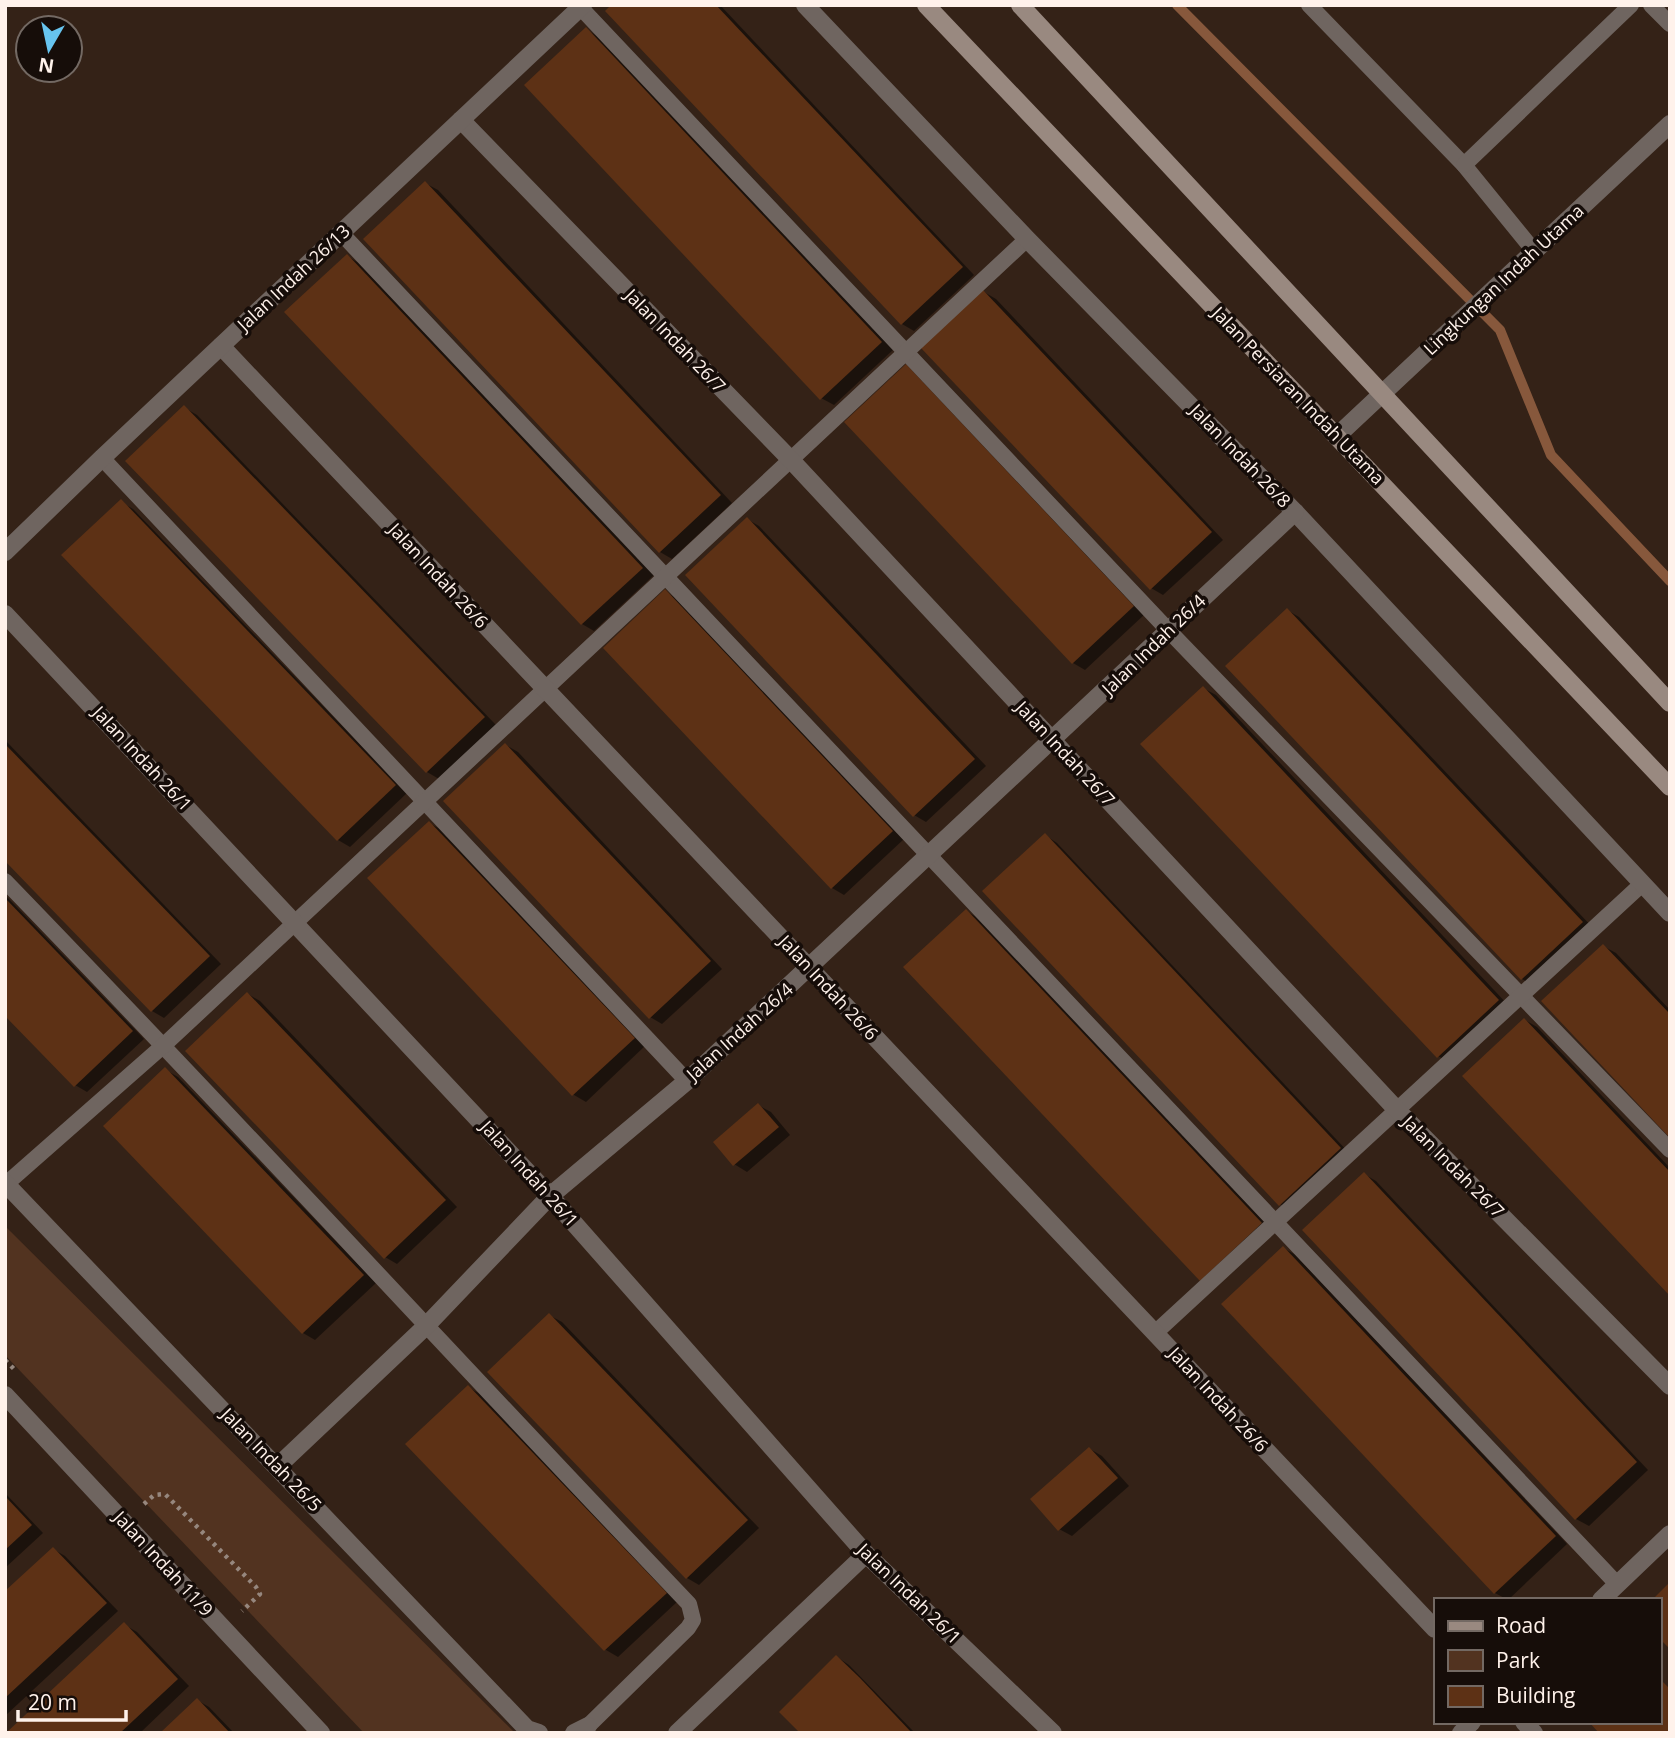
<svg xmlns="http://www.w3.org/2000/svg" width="1675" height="1738" font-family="'Open Sans',sans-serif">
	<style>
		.green { fill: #523320 }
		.shadow { fill: #0007 }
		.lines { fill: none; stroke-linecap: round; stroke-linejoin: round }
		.stream { stroke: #87583c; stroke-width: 10 }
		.building { fill: #5d3115 }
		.path { stroke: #96877e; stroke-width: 4.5; stroke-dasharray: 3.5 5; stroke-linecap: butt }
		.lane { stroke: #6f6560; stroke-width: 16 }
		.street { stroke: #6f6560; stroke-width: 18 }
		.secondary { stroke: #998980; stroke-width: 18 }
		.labels { text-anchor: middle; stroke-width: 7; stroke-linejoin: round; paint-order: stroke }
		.street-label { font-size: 18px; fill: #fff2eb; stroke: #160d09 }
	</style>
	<rect width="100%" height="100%" fill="#342217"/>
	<polygon class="green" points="5,1226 515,1733 364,1733 5,1355"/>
	<g class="shadow">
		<polygon points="614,5 720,5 974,275 914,331 902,324"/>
		<polygon points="586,29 598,37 894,349 834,405 821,398"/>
		<polygon points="425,183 438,190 732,503 672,559 660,552"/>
		<polygon points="347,256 359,263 654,575 594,631 582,624"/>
		<polygon points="984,292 996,299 1223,540 1163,595 1151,588"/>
		<polygon points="906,366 918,373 1145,614 1085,670 1073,663"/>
		<polygon points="185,408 197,415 496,725 439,779 427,772"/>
		<polygon points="121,502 133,509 407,793 350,847 338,840"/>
		<polygon points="747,519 759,526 986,766 926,822 914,815"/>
		<polygon points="666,592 678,599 904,839 844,895 832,888"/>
		<polygon points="1287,610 1299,617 1595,930 1534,986 1522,979"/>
		<polygon points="1203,688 1216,695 1510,1007 1450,1063 1438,1056"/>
		<polygon points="5,740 221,964 164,1018 152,1011 5,859"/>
		<polygon points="506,745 518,752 722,969 662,1024 650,1017"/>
		<polygon points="429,823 442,830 646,1045 586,1102 574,1095 369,879"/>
		<polygon points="1045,835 1057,843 1352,1156 1292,1211 1280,1204"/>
		<polygon points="5,895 144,1039 87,1092 75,1085 5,1013"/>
		<polygon points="966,911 978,918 1273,1231 1213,1287"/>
		<polygon points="1603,946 1616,953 1670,1010 1670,1135"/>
		<polygon points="248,994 260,1001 457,1207 397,1264 385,1257"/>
		<polygon points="1525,1020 1537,1027 1670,1168 1670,1294"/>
		<polygon points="166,1070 178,1077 376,1283 315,1340 303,1333"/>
		<polygon points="758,1105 771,1112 790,1135 747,1172 734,1164"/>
		<polygon points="1364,1174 1376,1181 1648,1470 1589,1526 1576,1519"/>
		<polygon points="1283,1248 1296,1255 1567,1544 1508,1600 1495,1593"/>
		<polygon points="549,1315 562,1322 759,1528 699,1585 687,1578"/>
		<polygon points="468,1387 480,1394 678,1601 618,1657 606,1650 408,1444"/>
		<polygon points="1090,1449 1102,1456 1129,1486 1072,1536 1059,1529"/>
		<polygon points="5,1493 43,1533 5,1568"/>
		<polygon points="53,1549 65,1556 118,1611 5,1716 5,1594"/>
		<polygon points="125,1625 137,1632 189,1686 140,1733 9,1733"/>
		<polygon points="837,1657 849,1665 915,1733 801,1733"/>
		<polygon points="197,1700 209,1707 234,1733 162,1733"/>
	</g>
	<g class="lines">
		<polyline class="stream" points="1177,5 1500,330 1551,455 1670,581"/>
	</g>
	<g class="building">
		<polygon points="611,5 716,5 963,267 901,325 605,11"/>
		<polygon points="586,27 882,342 820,400 524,85"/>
		<polygon points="425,181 721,495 659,553 363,239"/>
		<polygon points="347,254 643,568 581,625 284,312"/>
		<polygon points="983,290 1212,532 1150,590 921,348"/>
		<polygon points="906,364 1134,606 1072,664 844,422"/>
		<polygon points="184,405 485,717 426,773 125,461"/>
		<polygon points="121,499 396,785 337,841 61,555"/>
		<polygon points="747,517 975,759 913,817 685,575"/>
		<polygon points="665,589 893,831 831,889 603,648"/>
		<polygon points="1287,608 1583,922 1521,980 1225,666"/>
		<polygon points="1203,686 1499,1000 1437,1058 1140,744"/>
		<polygon points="505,743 711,961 649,1019 443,801"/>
		<polygon points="5,744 210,956 151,1012 5,861"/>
		<polygon points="429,821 635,1038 572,1096 367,878"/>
		<polygon points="1045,833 1341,1148 1279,1206 982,891"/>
		<polygon points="5,898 133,1031 74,1087 5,1016"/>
		<polygon points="966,909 1262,1223 1200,1281 903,967"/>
		<polygon points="1603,944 1670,1014 1670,1138 1541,1001"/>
		<polygon points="247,992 446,1200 384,1259 185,1051"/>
		<polygon points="1524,1018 1670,1172 1670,1296 1462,1076"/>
		<polygon points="165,1067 364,1275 302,1334 103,1126"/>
		<polygon points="758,1103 779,1127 733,1166 713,1142"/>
		<polygon points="1364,1172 1637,1462 1575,1520 1302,1230"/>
		<polygon points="1283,1246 1556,1536 1494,1594 1221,1304"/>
		<polygon points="549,1313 748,1520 686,1579 487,1372"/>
		<polygon points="468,1385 667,1593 604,1651 405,1444"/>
		<polygon points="1089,1447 1118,1478 1058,1531 1030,1499"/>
		<polygon points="5,1496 32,1525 5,1550"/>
		<polygon points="53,1547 107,1603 5,1698 5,1591"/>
		<polygon points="1670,1582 1670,1649 1659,1638 1659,1600 1652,1600"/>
		<polygon points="124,1622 178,1679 120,1733 6,1733"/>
		<polygon points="836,1655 860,1678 912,1733 800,1733 779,1712"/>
		<polygon points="1659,1678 1670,1689 1670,1733 1599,1733 1589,1722 1659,1722"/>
		<polygon points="197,1698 230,1733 160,1733"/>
	</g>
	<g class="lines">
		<g class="path">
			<polyline points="5,1360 14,1369"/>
			<polyline points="144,1504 154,1495 165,1494 256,1587 260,1594 242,1611"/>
		</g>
		<g class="lane">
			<polyline points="1309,5 1464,165 1534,251"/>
			<polyline points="1651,5 1670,24"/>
			<polyline points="581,8 1169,631 1670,1150"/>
			<polyline points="1464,165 1631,5"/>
			<polyline points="342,234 1617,1584"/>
			<polyline points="102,458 687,1081"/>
			<path d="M5,881c231,238 455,483 684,723l4,16 -5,8 -100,98"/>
			<polyline points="6,1184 164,1045 1027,239"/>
			<polyline points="1155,1333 1642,884"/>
		</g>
		<g class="street">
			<polyline points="805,5 1027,239 1295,512 1670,913"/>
			<polyline points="461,120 791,460 1396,1109 1670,1386"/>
			<polyline points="221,346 1435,1629"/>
			<polyline points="1337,436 1670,124"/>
			<polyline points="5,552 102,458 583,5"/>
			<polyline points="5,614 550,1196 866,1554 1053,1733"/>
			<polyline points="5,1183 527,1729 539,1733"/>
			<polyline points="5,1395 321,1733"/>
			<polyline points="278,1466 425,1327 550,1196 687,1081 1295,512"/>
			<polyline points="1601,1600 1670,1534"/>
			<polyline points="1524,1722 1534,1733"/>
			<polyline points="574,1733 588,1726"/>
			<polyline points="677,1733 866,1554"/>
			<polyline points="1461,1733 1472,1722"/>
		</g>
		<g class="secondary">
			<polyline points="926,5 1670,787"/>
			<polyline points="1020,5 1670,703"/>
		</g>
	</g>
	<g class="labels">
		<g class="street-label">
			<text transform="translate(294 278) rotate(-43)" y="6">Jalan Indah 26/13</text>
			<text transform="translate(1504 280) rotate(-43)" y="6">Lingkungan Indah Utama</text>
			<text transform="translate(675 341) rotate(46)" y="6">Jalan Indah 26/7</text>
			<text transform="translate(1298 396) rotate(46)" y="6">Jalan Persiaran Indah Utama</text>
			<text transform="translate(1240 456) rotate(46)" y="6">Jalan Indah 26/8</text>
			<text transform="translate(438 576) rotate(47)" y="6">Jalan Indah 26/6</text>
			<text transform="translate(1154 645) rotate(-44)" y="6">Jalan Indah 26/4</text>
			<text transform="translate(1065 754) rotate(47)" y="6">Jalan Indah 26/7</text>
			<text transform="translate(142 759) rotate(47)" y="6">Jalan Indah 26/1</text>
			<text transform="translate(828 988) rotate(47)" y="6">Jalan Indah 26/6</text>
			<text transform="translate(740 1032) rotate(-42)" y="6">Jalan Indah 26/4</text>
			<text transform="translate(1453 1167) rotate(45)" y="6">Jalan Indah 26/7</text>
			<text transform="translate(529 1174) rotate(48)" y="6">Jalan Indah 26/1</text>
			<text transform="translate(1218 1400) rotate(47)" y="6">Jalan Indah 26/6</text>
			<text transform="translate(271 1460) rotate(46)" y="6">Jalan Indah 26/5</text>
			<text transform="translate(163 1564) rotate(47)" y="6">Jalan Indah 11/9</text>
			<text transform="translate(909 1594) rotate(44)" y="6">Jalan Indah 26/1</text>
		</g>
	</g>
	<rect width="1675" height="1738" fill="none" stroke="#fff2eb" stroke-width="14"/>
	<rect x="1434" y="1598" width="228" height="126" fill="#160d09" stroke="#736963" stroke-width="2"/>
	<rect x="1448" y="1621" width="35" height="10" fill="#998980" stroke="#736963" stroke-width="2"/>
	<text x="1496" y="1633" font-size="21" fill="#fff2eb">Road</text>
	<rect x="1448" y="1650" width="35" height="21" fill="#523320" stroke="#736963" stroke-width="2"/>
	<text x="1496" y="1668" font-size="21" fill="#fff2eb">Park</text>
	<rect x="1448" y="1686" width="35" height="21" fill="#5d3115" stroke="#736963" stroke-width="2"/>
	<text x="1496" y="1703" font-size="21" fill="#fff2eb">Building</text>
	<g transform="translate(49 49) rotate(189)"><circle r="33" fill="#160d09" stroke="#736963" stroke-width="2"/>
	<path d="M0-5L12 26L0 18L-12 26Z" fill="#67c4ef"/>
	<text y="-10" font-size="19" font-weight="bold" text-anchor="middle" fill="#fff2eb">N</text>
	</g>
	<path d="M18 1710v10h108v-10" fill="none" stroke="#fff2eb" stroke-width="3.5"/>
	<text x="28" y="1710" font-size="21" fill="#fff2eb" stroke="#160d09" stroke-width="5" paint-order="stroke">20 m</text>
</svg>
